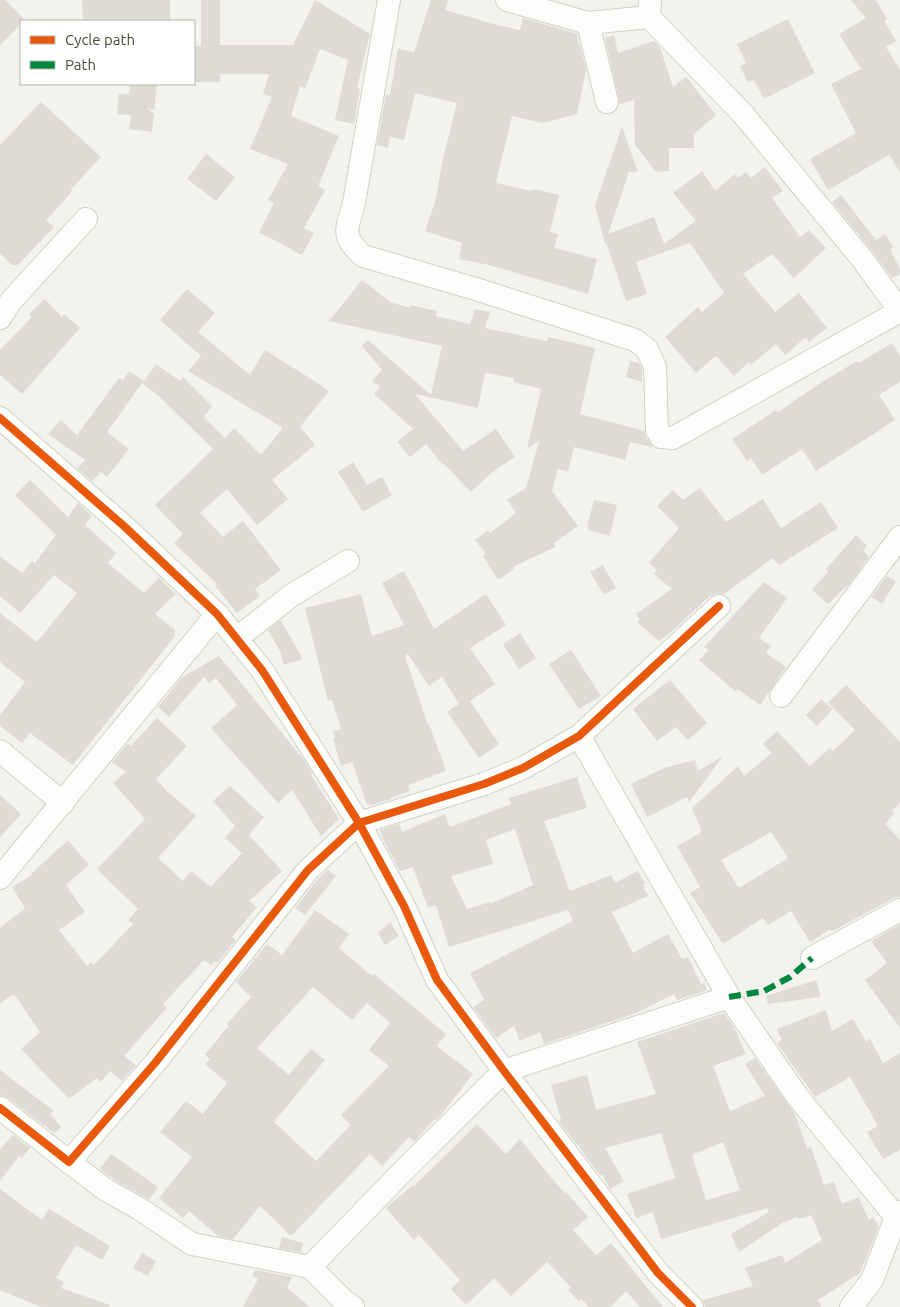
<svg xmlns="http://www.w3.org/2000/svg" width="900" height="1307" font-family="Ubuntu,sans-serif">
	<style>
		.building { fill: #dddbd4; fill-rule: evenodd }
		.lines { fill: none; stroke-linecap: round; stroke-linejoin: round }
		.minor-casing { stroke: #d1d0c9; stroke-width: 24 }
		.minor { stroke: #fdfdfc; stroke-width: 22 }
		.quiet { stroke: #00873e; stroke-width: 6; stroke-dasharray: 12 6; stroke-linecap: butt }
		.cycleway-casing { stroke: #fff; stroke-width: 11 }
		.cycleway { stroke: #e8590c; stroke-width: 8 }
	</style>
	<rect width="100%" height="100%" fill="#f3f2ec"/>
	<g class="building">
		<polygon points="0,0 5,0 25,20 21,21 21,24 0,45"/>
		<polygon points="82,0 170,0 170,21 83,21"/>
		<polygon points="201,0 220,0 220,45 293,45 315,0 370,34 357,88 360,89 354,124 335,120 348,60 320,49 305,88 300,86 291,116 339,136 318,186 325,190 304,228 314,233 302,255 259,232 274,203 268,200 288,164 250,149 272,97 263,94 269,74 220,74 220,82 194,82 194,46 201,46"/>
		<polygon points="431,0 449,0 445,10 490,23 520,30 523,18 577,34 578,44 580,44 586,70 577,114 542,123 512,116 496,183 532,191 533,189 559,195 550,232 558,234 554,248 597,259 588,294 489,265 459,259 462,243 425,231 436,199 442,163 457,103 415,93 404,140 390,137 388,148 377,145 386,95 390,95 398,49 414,52"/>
		<polygon points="851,0 876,0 887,19 884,21 896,41 886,47 900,70 900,172 889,155 828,190 810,159 856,133 831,84 861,69 839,34 866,18"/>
		<polygon points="788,19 815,73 764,99 754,80 748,83 740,66 746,63 737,44"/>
		<polygon points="614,35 618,53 654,41 660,47 673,87 686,77 716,115 694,134 694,148 669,148 669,171 656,172 635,145 634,100 620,104 605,38"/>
		<polygon points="130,84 157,84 154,110 147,108 154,114 152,132 129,129 131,115 117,114 119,94 129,94"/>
		<polygon points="41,102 101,157 71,189 72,191 46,221 54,227 18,265 12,265 0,253 0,145"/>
		<polygon points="622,127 638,172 629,172 608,234 654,217 664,244 696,221 673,193 702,171 715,191 735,174 738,178 746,172 751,178 765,167 783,191 772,198 800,237 809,230 826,248 794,278 772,254 743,274 775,312 799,293 827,328 809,342 806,337 785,355 776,344 751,365 749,362 734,376 716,356 696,373 665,337 698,307 702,312 724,293 690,243 636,262 647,294 626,301 606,242 605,244 595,205"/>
		<polygon points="206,154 235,177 216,201 187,179"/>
		<polygon points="841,195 876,240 885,234 893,247 890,249 900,269 900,274 892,278 873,252 832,202"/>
		<polygon points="362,280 390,302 410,308 410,305 437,311 436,316 470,324 475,309 490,312 485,328 547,341 548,337 595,348 580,414 644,431 646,437 653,447 630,442 625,460 574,447 568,472 558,469 552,491 578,526 554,543 555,547 513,567 514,569 498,580 483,556 486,554 475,540 488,530 490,533 516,513 507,500 526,488 539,441 527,449 541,389 513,382 514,378 485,373 478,408 415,394 463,451 496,429 515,457 492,472 471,492 444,464 443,465 426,444 410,457 397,442 413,429 374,394 380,387 372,381 382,370 362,346 368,340 431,395 442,346 329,321"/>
		<polygon points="187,289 215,313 198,332 250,375 265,350 319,384 329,391 300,427 315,445 272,480 288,499 257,525 227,489 200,513 223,537 243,521 281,570 255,589 260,596 237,613 215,586 217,584 174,543 183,534 155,505 213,449 160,397 142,383 107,432 129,449 107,477 101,472 92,481 77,468 85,460 48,434 61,420 77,435 119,378 123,380 129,371 144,381 156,364 180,381 183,377 212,406 204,417 225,438 234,428 261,455 283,428 188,371 201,356 160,320"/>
		<polygon points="45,299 62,317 64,314 80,328 22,394 0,375 0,350 32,317 29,314"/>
		<polygon points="892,343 900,356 900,382 879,395 895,420 816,471 802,449 762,475 751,458 747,461 732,439 776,410 778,412 822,382 857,361 858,363"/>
		<polygon points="630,361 639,363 642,370 642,382 626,377"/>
		<polygon points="353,462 367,485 382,477 392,495 363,512 338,472"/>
		<polygon points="30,480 68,517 78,503 92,516 85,525 116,553 108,563 144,593 159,578 176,594 155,614 175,630 175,636 73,765 30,733 22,743 0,726 0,715 25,682 0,662 0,613 37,642 77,593 54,575 20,613 0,596 0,556 22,573 32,561 35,563 56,535 15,495"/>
		<polygon points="700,488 726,522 763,499 781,528 821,502 838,528 779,565 773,558 724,594 717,593 710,596 671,632 659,641 637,622 640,620 636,614 672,589 654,574 657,570 649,563 679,528 657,506 673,490 683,500"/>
		<polygon points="594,500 617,505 610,536 588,530 588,523"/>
		<polygon points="856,535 867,546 863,551 869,557 849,584 828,604 812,590 828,572 826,569"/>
		<polygon points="603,565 616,588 604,595 590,572"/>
		<polygon points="404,571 434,629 486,594 506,625 470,648 495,684 470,701 499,744 479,758 447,712 459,704 442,677 429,686 408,654 405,656 428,725 429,724 446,771 408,785 410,791 390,798 391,799 372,805 371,804 367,805 352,762 341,766 333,739 335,738 333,731 341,729 332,700 328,701 305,608 361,594 372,636 404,625 382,583"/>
		<polygon points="887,576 896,581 882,604 871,597"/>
		<polygon points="764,582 787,598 759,638 771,646 766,653 786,667 760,705 738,689 736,692 699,660 708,650 704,647"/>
		<polygon points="279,621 281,621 303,659 284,665 280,651 268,630"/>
		<polygon points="520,633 536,658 519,669 503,644"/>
		<polygon points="571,650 601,696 579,709 549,664"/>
		<polygon points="219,656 304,760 313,774 311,775 339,819 321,836 292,790 278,803 211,728 237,705 216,678 209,683 204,677 169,717 158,707 182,677"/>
		<polygon points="670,680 707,723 688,740 676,727 657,741 633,709"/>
		<path d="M846,685l54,57v61l-8,8 2,3 -9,10 15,16v57l-6,1 -61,33 -4,-1 -19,12 -19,-31 -23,14 -5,-7 -40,26 -33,-51 10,-6 -23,-41 25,-14 -10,-24 46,-42 6,10 28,-23 -9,-9 14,-13 33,35 20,-18 3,3 22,-21 -27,-27zM771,832l17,26 -49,30 -18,-28z"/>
		<polygon points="821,699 833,709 817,726 806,715"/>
		<polygon points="157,718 187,746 156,779 167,791 196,816 158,858 183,881 191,871 211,887 242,853 225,838 235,826 213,801 230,786 264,817 249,835 282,871 249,901 257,907 232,937 236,940 217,963 214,961 211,965 204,960 163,1004 167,1008 124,1056 136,1065 122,1081 110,1071 101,1082 97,1078 69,1099 21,1049 40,1032 14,994 0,1003 0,928 25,908 12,887 32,875 31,874 68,840 89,865 66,885 85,912 59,930 87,966 91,962 94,965 133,924 128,920 138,909 97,869 145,819 113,783 126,772 112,762 128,743 131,746"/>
		<polygon points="723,756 689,802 687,797 647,817 631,784 664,768 695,760 698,771"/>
		<path d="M577,777l10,31 -43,13 26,70 41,-16 4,8 23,-12 7,13 -2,1 5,11 -36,16 21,41 35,-19 14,25 6,-2 13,27 3,-1 3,7 -30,10 -3,-6 -40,20 -90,30 -4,-12 -20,9 -6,-15 -18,12 -23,-31 11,-7 -14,-27 103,-52 -5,-11 -119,37 -13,-42 -8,3 -15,-41 -13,4 -16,-30 -4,-11 19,-6 3,8 43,-18 5,13 61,-23 -2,-6zM515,829l18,56 -43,19v-2l-23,7 -16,-33 42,-12 -7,-24z"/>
		<polygon points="0,795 21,814 0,837"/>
		<polygon points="328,870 336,876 305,915 295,908 318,879"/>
		<path d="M315,910l34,24 -10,14 33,28 2,-2 72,60 -9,12 36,28 -32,41 -5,5 -1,-1 -21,23 -5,-5 -27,29 -12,-12 -79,82 -31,-30 -27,33 -15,-3 -29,-25 -6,7 -24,-20 33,-41 -32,-25 26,-31 17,13 24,-31 -22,-19 5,-5 -5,-5 16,-18 -1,-1 9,-9 -2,-2 24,-27 -15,-15 31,-38 15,11zM313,987l39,33 15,-17 23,20 -21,27 20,16 -48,49 10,10 -35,36 -42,-39 51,-62 -14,-11 -22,26 -32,-27z"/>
		<polygon points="390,922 399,936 385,945 378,933"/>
		<polygon points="900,925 900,1028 865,980 887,963 871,941"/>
		<polygon points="816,980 821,997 768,1004 766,996"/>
		<polygon points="826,1010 832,1031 853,1019 866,1041 870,1039 883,1063 900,1053 900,1150 883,1159 867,1132 878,1126 850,1077 815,1097 777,1043 782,1040 777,1029"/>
		<path d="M724,1013l10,14 12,27 -33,12 17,45 35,-15 -20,-32 10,-6 40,56 12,34 4,-1 13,38 10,-3 8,22 17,-7 10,23 4,-3 6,9 -19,47 -42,27 3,7h-116l-2,-7 50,-14 -8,-18 37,-13 3,8 37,-23 -11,-25 -12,4 -1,-2 -16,6 -43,29 -8,-18 38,-22 -2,-4 -106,31 -8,-27 -17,6 -9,-24 48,-16 -14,-45 -56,15 19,33 -14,8 -8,-15 -2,1 -16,-21 -6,-10 -1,1 -18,-23 2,-2 -10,-35 36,-10 9,35 60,-16 -19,-52zM723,1142l17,48 -34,10 -14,-45z"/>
		<polygon points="0,1070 54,1111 50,1114 61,1127 54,1133 8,1098 0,1095"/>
		<polygon points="477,1124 506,1154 520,1139 564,1193 565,1191 588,1217 573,1230 596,1255 611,1243 663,1307 640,1307 626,1291 610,1307 589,1307 581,1299 579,1301 568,1290 571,1287 547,1262 511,1296 494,1278 466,1305 451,1289 460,1280 419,1235 414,1240 386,1208 413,1185 414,1186"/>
		<polygon points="13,1135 30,1148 22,1158 19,1156 0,1181 0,1149"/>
		<polygon points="111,1154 158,1187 149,1200 113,1179 100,1169"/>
		<polygon points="0,1189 42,1220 49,1209 110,1246 102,1260 76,1245 56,1278 64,1282 61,1288 110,1305 109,1307 41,1307 0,1290"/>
		<polygon points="282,1237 303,1243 301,1252 279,1248"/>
		<polygon points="142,1253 156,1261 148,1276 133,1268"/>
		<polygon points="255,1270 292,1277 287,1288 310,1307 243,1307 258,1279 252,1276"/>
	</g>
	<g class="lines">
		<defs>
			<g id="minor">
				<path d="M389,0l-35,203c-7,27 -14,32 9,53l116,34 156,50 12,9 8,18 2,63 4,7 12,1 227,-127"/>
				<polyline points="507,0 588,23 649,17"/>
				<polyline points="650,0 649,17 742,113 863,260 900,311"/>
				<polyline points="588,23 607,102"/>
				<polyline points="0,318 11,301 86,219"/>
				<polyline points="0,418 125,527 217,614 262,670 359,823 404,906 437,980 504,1071 658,1273 692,1307"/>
				<polyline points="237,638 292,595 348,561"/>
				<polyline points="781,696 900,537"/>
				<polyline points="579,736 729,997 797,1096 896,1217"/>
				<polyline points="0,751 63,803"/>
				<polyline points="0,878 217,614"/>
				<polyline points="812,958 900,910"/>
				<polyline points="0,1108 69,1162 155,1063 308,870 359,823 484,784 523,768 579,736 719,606"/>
				<polyline points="69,1162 106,1190 140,1209 192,1244 310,1267 344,1301 353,1307"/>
				<polyline points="310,1267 411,1163 504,1071 729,997"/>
				<polyline points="851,1307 872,1280 896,1217 900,1212"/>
			</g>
		</defs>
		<use href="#minor" class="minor-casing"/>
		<use href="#minor" class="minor"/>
		<polyline class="quiet" points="729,997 764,991 790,977 812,958"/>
		<defs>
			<g id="cycleway">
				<polyline points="0,418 125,527 217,614 262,670 359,823 404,906 437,980 504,1071 658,1273 692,1307"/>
				<polyline points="0,1108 69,1162 155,1063 308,870 359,823 484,784 523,768 579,736 719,606"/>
			</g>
		</defs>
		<use href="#cycleway" class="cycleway-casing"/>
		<use href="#cycleway" class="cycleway"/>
	</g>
	<rect x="20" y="20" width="175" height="65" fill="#ffffff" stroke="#b7b5af"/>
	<rect x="30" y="36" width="25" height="8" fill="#e8590c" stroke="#b7b5af"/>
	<text x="65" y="45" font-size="15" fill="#4b4736">Cycle path</text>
	<rect x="30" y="61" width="25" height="8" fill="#00873e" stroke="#b7b5af"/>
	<text x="65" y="70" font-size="15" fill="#4b4736">Path</text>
</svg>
